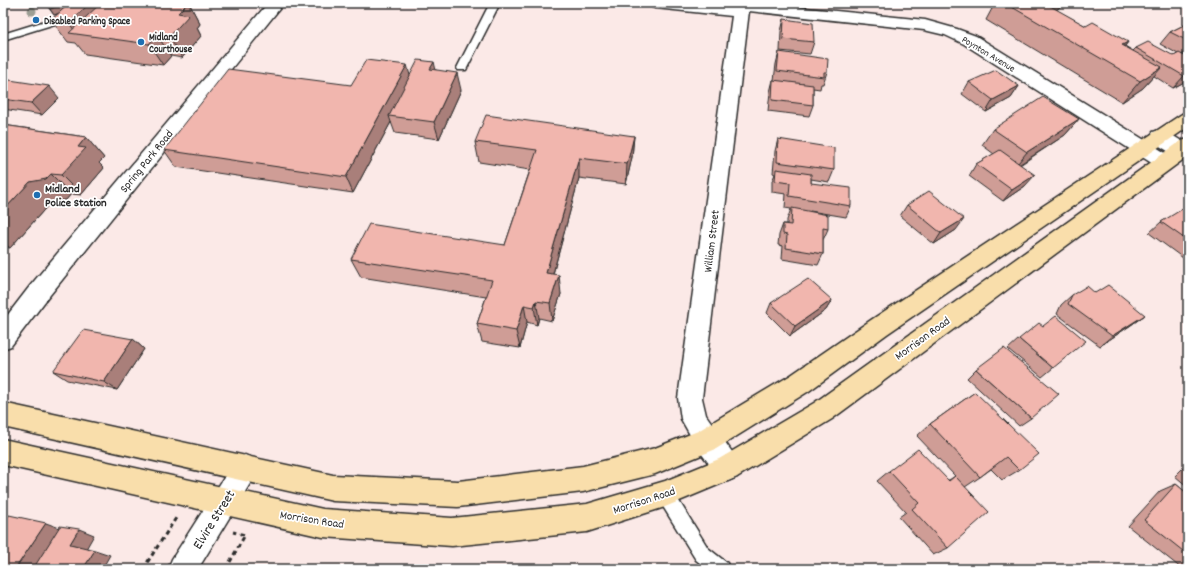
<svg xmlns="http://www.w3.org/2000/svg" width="1191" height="572" font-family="Dekko,sans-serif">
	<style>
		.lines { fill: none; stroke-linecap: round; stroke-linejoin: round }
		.lane-casing { stroke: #2b2b2b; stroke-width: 3 }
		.street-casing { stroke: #2b2b2b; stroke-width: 3 }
		.primary-casing { stroke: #2b2b2b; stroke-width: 3 }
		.path { stroke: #2b2b2b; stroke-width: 3; stroke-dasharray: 4.5 3.5; stroke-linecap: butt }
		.lane { fill: #fff; fill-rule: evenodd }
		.street { fill: #fff; fill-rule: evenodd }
		.primary { fill: #f9deab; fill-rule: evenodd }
		.tree { fill: #9c9e94 }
		.wall { fill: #cf9d96; stroke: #2b2b2b }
		.shaded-wall { fill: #a97f7a; stroke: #2b2b2b }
		.building { fill: #f1b6ae; stroke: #2b2b2b }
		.poi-dot { fill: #1f6fb2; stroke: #fff; stroke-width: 1.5 }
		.labels { text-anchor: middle; stroke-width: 3.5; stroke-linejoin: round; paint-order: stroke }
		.far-poi-label { font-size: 10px; font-weight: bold; fill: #2b2b2b; stroke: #fff; text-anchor: start }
		.far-street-label { font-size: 10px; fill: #2b2b2b; stroke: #fff }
		.street-label { font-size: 12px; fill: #2b2b2b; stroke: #fff }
		.poi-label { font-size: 12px; font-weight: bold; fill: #2b2b2b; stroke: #fff; text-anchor: start }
		.near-street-label { font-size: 14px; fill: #2b2b2b; stroke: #fff }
	</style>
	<rect width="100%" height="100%" fill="#fbe9e7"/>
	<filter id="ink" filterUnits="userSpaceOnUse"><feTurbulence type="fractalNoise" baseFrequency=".025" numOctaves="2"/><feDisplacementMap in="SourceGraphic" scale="8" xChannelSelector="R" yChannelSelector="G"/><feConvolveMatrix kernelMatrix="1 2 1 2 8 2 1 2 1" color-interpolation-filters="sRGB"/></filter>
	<g filter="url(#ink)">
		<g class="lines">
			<defs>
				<g id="lane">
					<polygon points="490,3 500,3 467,68 466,70 458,70 457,68"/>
					<polygon points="68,14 71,15 73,17 71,19 3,40 3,34"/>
					<polygon points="665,486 671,488 708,548 727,563 729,569 708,569 696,560 659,500 657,494 659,488"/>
				</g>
				<g id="street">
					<polygon points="268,3 284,3 46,300 11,346 3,349 3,321 30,286"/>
					<polygon points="647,3 699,3 734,7 734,3 757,3 925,20 957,29 976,36 1172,157 1175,162 1172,167 1165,169 1158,167 964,44 945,35 924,30 749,11 702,398 706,415 737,459 741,468 737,477 728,481 719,477 698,449 681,419 678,398 732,16 655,8 650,6"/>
					<polygon points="1160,130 1167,132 1188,145 1188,161 1181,159 1153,142 1151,137 1153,132"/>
					<polygon points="245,455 254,459 258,468 254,477 198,569 168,569 172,559 236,459"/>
				</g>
				<g id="primary">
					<polygon points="1188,112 1188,127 887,334 809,391 716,449 655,474 583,492 458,507 333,501 3,427 3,403 333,475 458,481 583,466 655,448 698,431 791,375 871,320 1182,114"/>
					<polygon points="1188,139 1188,156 832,419 737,477 665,507 587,532 452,546 323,537 3,465 3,439 323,509 452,518 587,504 665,481 719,459 814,403 1181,141"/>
				</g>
			</defs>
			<use href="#lane" class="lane-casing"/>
			<use href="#street" class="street-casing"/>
			<use href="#primary" class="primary-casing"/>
			<g class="path">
				<polyline points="143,569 176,518"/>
				<polyline points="226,569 245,535 233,532"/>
			</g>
			<use href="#lane" class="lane"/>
			<use href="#street" class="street"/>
			<use href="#primary" class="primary"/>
		</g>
		<circle class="tree" cx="32" cy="11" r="4.5"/>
		<g class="wall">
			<polygon points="45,3 189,3 200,24 197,28 201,36 182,58 171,56 163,65 85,54 76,43 68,42 51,20 59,14 54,15"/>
			<polygon points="995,3 1062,3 1059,8 1056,10 1086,26 1128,42 1125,46 1133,51 1136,48 1174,56 1178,54 1160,44 1170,32 1188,23 1188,55 1185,53 1182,55 1188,80 1173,88 1154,76 1143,88 1122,102 986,20"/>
			<polygon points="784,19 814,42 810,54 780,51 781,31"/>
			<polygon points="779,52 827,72 823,84 821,84 820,89 813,88 813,105 809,116 768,111 770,92 773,80 774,80 776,64"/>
			<polygon points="436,70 461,90 439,139 395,133 391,122 353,193 176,167 164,150 351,85 410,76"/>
			<polygon points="3,79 59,98 42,115 3,109"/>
			<polygon points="969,82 1019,86 1011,98 986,112 962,94"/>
			<polygon points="1079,119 1065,135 1020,165 1025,186 1003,201 969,176 976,164 994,154 982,145 993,129"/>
			<polygon points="3,125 86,137 104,158 99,163 104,168 81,195 71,194 66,200 51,202 10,248 3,247"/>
			<polygon points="634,136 632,157 626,184 579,178 553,274 561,294 552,321 539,318 537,325 527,322 520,348 482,342 477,324 486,297 361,277 351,259 505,245 530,170 479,162 475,142"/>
			<polygon points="778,139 834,170 829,182 811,179 811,183 851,206 846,217 810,211 828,229 823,240 823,254 818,265 782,259 783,246 778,245 779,235 783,224 787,224 787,220 791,209 785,208 786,194 772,192 772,181 775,174 773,173 775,151"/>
			<polygon points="907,205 956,230 934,244 900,216"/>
			<polygon points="1188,206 1188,255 1183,258 1149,233 1161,222 1185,209"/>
			<polygon points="1095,293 1145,315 1131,325 1100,346 1057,314 1061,305 1072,295"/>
			<polygon points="832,300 826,310 790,336 767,313 771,303"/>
			<polygon points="133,339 144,349 117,390 67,380 53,371"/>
			<polygon points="1019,339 1053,368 1042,377 1008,349"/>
			<polygon points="976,369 1031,418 1019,426 967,378"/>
			<polygon points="975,392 1019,470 1002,480 991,469 980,477 965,487 948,548 933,555 899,517 906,512 877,481 889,471 949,480 955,476 917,436 930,424"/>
			<polygon points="1188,463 1188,487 1175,476"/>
			<polygon points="1176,484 1188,494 1188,569 1182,569 1128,526 1160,491"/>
		</g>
		<g class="shaded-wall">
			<polygon points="66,3 87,3 54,15 50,9"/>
			<polygon points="90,3 95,3 108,22 77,34 69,23"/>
			<polygon points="188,3 189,3 200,24 197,28 201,36 182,58 169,37 178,13"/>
			<polygon points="1044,3 1062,3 1059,8 1036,21"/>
			<polygon points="157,35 171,56 163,65 149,44"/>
			<polygon points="1128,42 1111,63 1122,45"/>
			<polygon points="1188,48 1188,50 1185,53 1181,56"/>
			<polygon points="434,62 438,79 430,69"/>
			<polygon points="407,65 412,82 389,116 391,122 353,193 346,177"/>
			<polygon points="1162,67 1143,88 1122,102 1140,81"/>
			<polygon points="457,73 461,90 439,139 434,122"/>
			<polygon points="1188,74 1188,80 1173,88 1184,76"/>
			<polygon points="49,86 59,98 42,115 31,103"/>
			<polygon points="1019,86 1011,98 986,112 993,100"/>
			<polygon points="1079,119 1065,135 1014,168 1027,152"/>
			<polygon points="634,136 632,157 626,184 627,164"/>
			<polygon points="86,137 104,158 99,163 104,168 81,195 61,175 78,147"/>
			<polygon points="579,158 579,178 548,292 546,273"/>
			<polygon points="51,174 71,194 66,200 51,202 10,248 3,242 3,211 30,182"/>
			<polygon points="1035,175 1025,186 1003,201 1012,190"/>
			<polygon points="964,219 956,230 934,244 941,233"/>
			<polygon points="559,275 561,294 552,321 550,303"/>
			<polygon points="832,300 826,310 790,336 795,326"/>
			<polygon points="536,301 539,318 537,325 534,307"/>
			<polygon points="524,305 527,322 520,348 516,331"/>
			<polygon points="1145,315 1131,325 1100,346 1112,336"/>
			<polygon points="133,339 144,349 117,390 104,382"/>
			<polygon points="46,523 68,531 44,569 15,569"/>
			<polygon points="79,529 94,535 86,549 70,544"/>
			<polygon points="95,550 110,555 102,569 83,569"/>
		</g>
		<g class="building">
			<polygon points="45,3 66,3 50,9"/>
			<polygon points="70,3 90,3 69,23 51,20"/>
			<polygon points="101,3 188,3 178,13 189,15 169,37 157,35 149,44 69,33"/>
			<polygon points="1005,3 1045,3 1086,26 1093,22 1128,42 1122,45 1162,67 1140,81"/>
			<polygon points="784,19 813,23 814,42 783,39"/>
			<polygon points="1188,23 1188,41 1170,32"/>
			<polygon points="1148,42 1174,56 1179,53 1188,58 1188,74 1184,76 1136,48"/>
			<polygon points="779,52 828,59 827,72 824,72 824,77 777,71"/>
			<polygon points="366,60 407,65 346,177 164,150 228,69 351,85"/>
			<polygon points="418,60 434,62 430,69 457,73 434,122 389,116"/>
			<polygon points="996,70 1019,86 993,100 969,82"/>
			<polygon points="3,79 49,86 31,103 3,99"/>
			<polygon points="773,80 813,85 813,105 772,100"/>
			<polygon points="1043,97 1079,119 1027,152 993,129"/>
			<polygon points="486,115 634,136 627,164 579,158 546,273 559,275 550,303 536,301 534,307 524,305 516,331 477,324 492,280 351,259 369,224 505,245 537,150 475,142"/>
			<polygon points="3,125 86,137 78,147 86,148 61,175 51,174 46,179 30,182 3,211"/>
			<polygon points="778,139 834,148 834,170 777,162"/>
			<polygon points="1000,150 1035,175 1012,190 976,164"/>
			<polygon points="776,169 811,174 811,183 851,188 851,206 789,196 790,183 775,181"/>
			<polygon points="929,191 964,219 941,233 907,205"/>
			<polygon points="792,208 828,215 828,229 823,228 823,254 786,248 787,235 783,234 783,224 791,225"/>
			<polygon points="1184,208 1188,211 1188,241 1161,222"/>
			<polygon points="808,279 832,300 795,326 771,303"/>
			<polygon points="1108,285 1145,315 1112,336 1068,304 1072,295 1087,286 1095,293"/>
			<polygon points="1056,316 1086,341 1053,368 1019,339 1039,323 1043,326"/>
			<polygon points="83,330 133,339 104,382 53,371"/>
			<polygon points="1004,348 1059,394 1031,418 976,369"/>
			<polygon points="975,392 1039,454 1019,470 1006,457 980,477 930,424"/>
			<polygon points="918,449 949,481 955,476 989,512 948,548 912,509 919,503 889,471"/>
			<polygon points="1176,484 1188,494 1188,555 1144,520"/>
			<polygon points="9,515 46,523 15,569 3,569 3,523"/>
			<polygon points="60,526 79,529 70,544 95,550 83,569 33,569"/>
		</g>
	</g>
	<g class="poi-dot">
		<circle cx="36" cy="20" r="4"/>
		<circle cx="141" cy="42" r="4"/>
		<circle cx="37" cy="195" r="4"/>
	</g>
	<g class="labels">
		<g class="far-poi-label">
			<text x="44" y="24">Disabled Parking Space</text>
			<text x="149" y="40">Midland<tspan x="149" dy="12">Courthouse</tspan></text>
		</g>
		<g class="far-street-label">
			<text transform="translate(989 53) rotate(31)" y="4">Poynton Avenue</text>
		</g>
		<g class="street-label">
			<text transform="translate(146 161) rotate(-51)" y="4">Spring Park Road</text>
			<text transform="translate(711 241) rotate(-83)" y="4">William Street</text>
			<text transform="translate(922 338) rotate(-36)" y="4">Morrison Road</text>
			<text transform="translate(644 500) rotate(-18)" y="4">Morrison Road</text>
			<text transform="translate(312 519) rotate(9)" y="4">Morrison Road</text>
		</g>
		<g class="poi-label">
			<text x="45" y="192">Midland<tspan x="45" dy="14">Police Station</tspan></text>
		</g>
		<g class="near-street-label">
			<text transform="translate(213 519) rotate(-58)" y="5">Elvire Street</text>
		</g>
	</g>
	<rect width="1191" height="572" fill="none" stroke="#fff" stroke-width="16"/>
	<rect x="8" y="8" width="1175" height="556" fill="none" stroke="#2b2b2b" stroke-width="1.5" filter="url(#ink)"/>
</svg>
